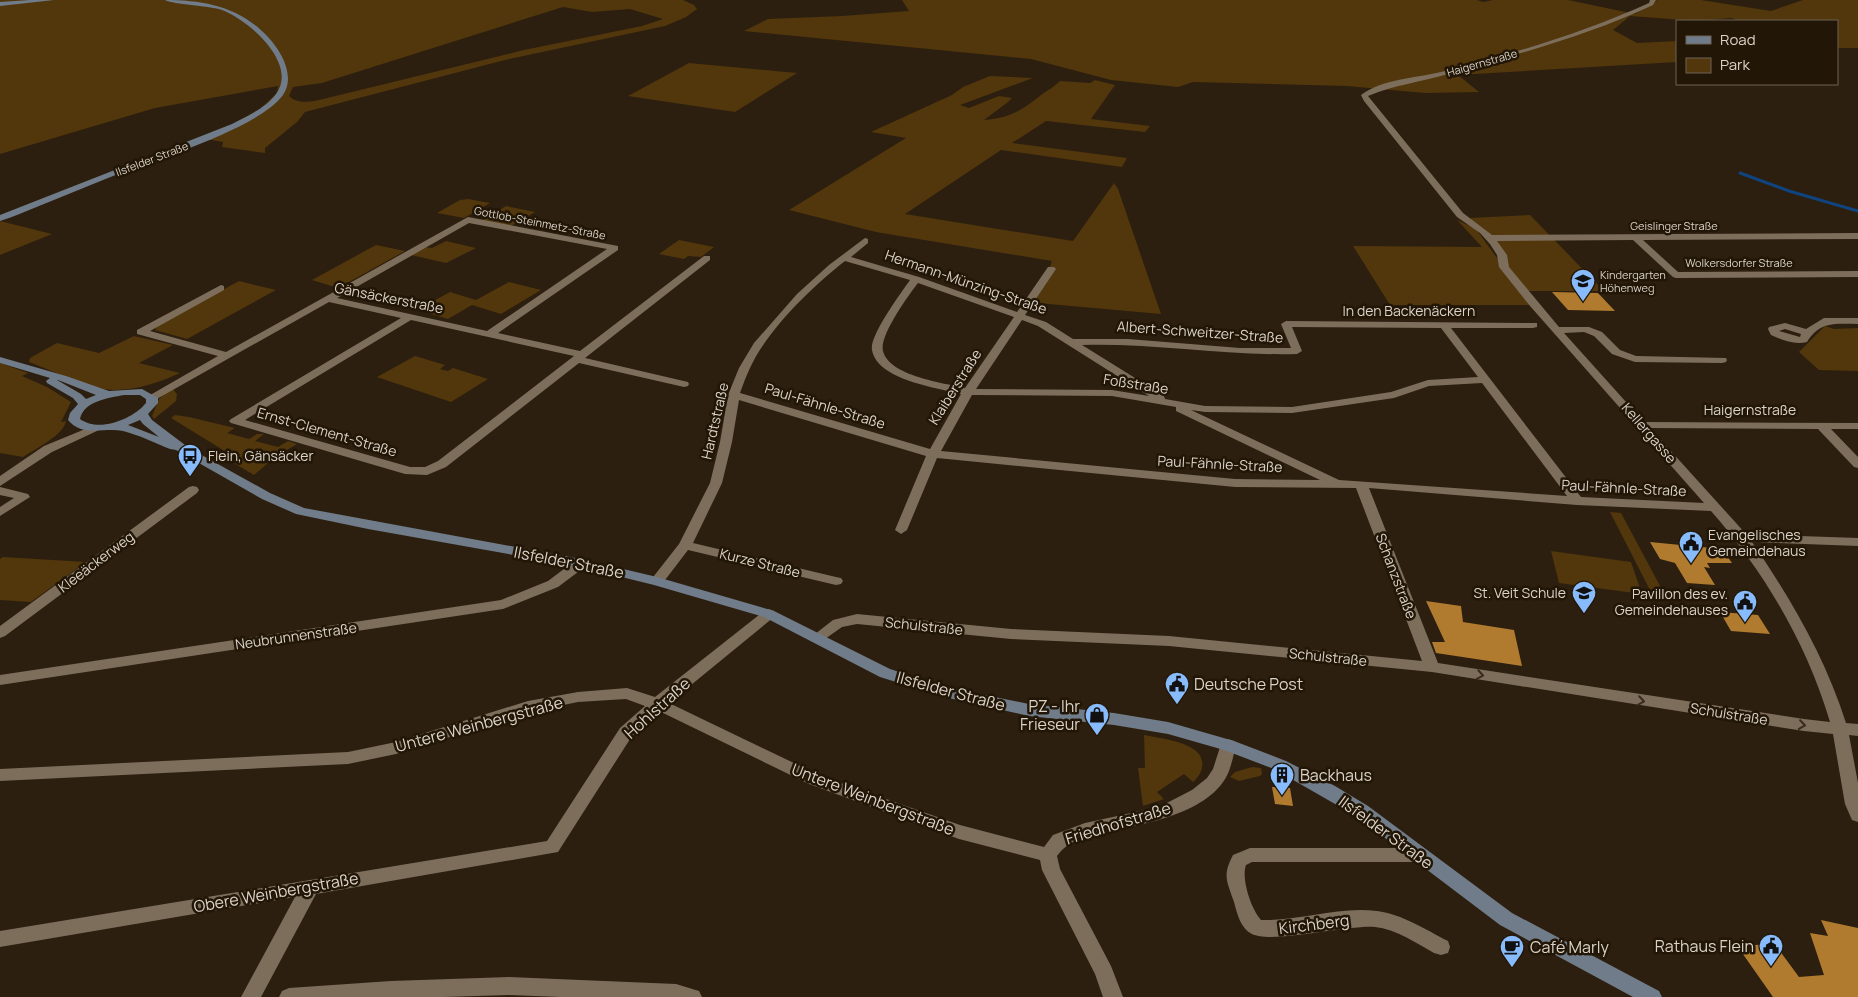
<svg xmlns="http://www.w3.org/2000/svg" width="1858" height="997" font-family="Manrope,sans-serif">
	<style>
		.green { fill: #52360c; fill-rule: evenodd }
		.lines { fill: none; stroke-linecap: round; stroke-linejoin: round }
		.stream { stroke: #0f447e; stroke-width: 3 }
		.building { fill: #b07b2f }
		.street { fill: #7d6e5c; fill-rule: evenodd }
		.secondary { fill: #707c89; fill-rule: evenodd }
		.oneway { stroke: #392c1c }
		.labels { text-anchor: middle; stroke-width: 5; stroke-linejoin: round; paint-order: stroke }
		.far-street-label { font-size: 11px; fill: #dbd3c9; stroke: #221606 }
		.far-poi-label { font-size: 11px; fill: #dbd3c9; stroke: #221606; text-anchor: start }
		.street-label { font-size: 14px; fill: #dbd3c9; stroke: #221606 }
		.poi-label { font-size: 14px; fill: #dbd3c9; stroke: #221606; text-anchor: start }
		.near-street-label { font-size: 16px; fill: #dbd3c9; stroke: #221606 }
		.near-poi-label { font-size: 16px; fill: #dbd3c9; stroke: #221606; text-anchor: start }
	</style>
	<rect width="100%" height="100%" fill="#2c1f0f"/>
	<g class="green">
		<path d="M0,0h683l11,5 3,4 -11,8 -21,9 -160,34 -200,52 -8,10 -32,26v5l-43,-6 1,-5 -17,-3 54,-30 17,-16 1,-7 -123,22 -155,46zM563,7l29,5 38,-3 33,10 -21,7 -118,24 -205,50c-10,2 -22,4 -30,-4l4,-9 29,-4z"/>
		<polygon points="902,0 1477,0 1483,2 1493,0 1568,0 1635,14 1653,4 1657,0 1701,0 1771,11 1803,0 1858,0 1858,48 1837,48 1837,21 1740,21 1731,18 1697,21 1630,16 1613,30 1637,43 1677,41 1677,62 1458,75 1479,92 1425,93 1347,86 1193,82 1178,87 1111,80 1031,59 744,31 768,19 842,16 909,11"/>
		<polygon points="689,63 797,73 735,112 628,96"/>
		<path d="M990,76l43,2 -73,27 9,3 30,-12 13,2 -4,4 -24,18c26,-2 37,-9 57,-25 7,-5 13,-8 19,-14l30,2 5,-3 20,5 -24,34 59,7 -5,6 -99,-11 -34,22 115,15 -5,9 -121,-17 -96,64 168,27 41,-58 4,6 43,125 -135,-12 23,-33 3,-8 -176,-29 -87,-22 117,-72 -35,-6 81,-37 11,-8z"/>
		<polygon points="468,199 490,203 464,218 437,213 460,200"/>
		<polygon points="506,206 535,212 511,226 481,221"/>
		<polygon points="1530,215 1604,291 1526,291 1470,218"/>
		<polygon points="1457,220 1476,229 1531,305 1390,305 1353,246 1482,247"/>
		<polygon points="0,221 52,234 0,255"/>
		<polygon points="679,240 714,247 701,257 688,256 684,259 659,254"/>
		<polygon points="446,241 476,248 446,263 411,255 425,247 432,248"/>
		<polygon points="376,245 405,251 338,288 312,280"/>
		<polygon points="239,281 276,290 187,339 155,330 157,326"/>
		<polygon points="509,282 541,290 501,314 472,305 448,319 417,310 450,292 476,300"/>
		<polygon points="1825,326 1834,329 1858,328 1858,371 1819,370 1799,352"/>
		<path d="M134,336l39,9 -34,18 41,10c-26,12 -58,22 -86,14 -22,-6 -43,-17 -65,-25l1,-4 27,-15 42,10z"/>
		<polygon points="415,356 445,365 440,369 448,371 453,368 488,379 451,402 377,377"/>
		<path d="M0,363l28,10 -6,3 25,11 24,15 -10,20 5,-1c-2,14 -31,28 -43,36l-23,-4z"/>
		<polygon points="172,388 177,394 176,401 154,419 152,416 159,399"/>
		<polygon points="175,415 189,417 235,428 227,433 249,439 257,434 264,434 255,441 278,447 288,441 297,444 275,457 254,475 227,459 223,450 171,418"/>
		<polygon points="1610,512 1621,513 1666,597 1653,596"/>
		<polygon points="1551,551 1631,562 1642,594 1559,583"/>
		<polygon points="3,557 86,562 31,602 0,600 0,559"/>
		<path d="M1144,735c15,3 33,5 46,12 16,8 16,24 3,35l-9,-8 -27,18 7,7 -21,7 -5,-38h7z"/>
		<polygon points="1252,767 1261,768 1262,774 1260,776 1239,781 1230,777 1235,772"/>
	</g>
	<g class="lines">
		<polyline class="stream" points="1740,173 1789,191 1858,211"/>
	</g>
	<g class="building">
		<polygon points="1552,292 1598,293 1615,311 1568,310"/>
		<polygon points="1650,542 1722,549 1732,563 1707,563 1710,568 1704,567 1715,585 1687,583 1675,563 1660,559"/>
		<polygon points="1426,601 1461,606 1463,622 1514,630 1522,666 1436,653 1432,642 1445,642"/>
		<polygon points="1720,612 1758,615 1770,634 1731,631"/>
		<polygon points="1272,787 1290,788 1293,806 1275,804"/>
		<polygon points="1821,920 1858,928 1858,997 1773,997 1738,947 1774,943 1799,977 1824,975 1810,933 1828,936"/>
	</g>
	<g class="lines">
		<g class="street">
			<path d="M1650,0h6l-3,5c-66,31 -135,49 -205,69 -27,8 -54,11 -80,22l95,117 29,22 366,-2v6l-215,1 35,32 180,-1v6l-182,1 -3,-1 -40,-37 -136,1 10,14 2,12 50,60h30l13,5 18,18 16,6 90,2 1,2 -1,2 -4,1 -87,-1 -23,-8 -18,-18 -10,-4 -20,1 80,89 214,1v6h-27l27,28v11l-4,-1 -36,-38 -168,-1 96,106 112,4v8l-106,-4c39,57 73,115 94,181l12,1v12l-9,-1 9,48v39l-6,-2 -7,-16 -12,-70 -29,-3 -372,-59 -263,-26 -158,-7 -154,-15 -15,3 -20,14h-10l-2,-3 23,-18 24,-6 154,15 158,7 253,25 -66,-173 -121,-1 -298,-29 -30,72 -6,4 -6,-4 31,-74 -187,-56 -7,42 -10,41 -29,60 143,34 5,1 2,3 -2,3 -5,1 -148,-35 -26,34h-10l-2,-3 29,-37 31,-61 10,-41 8,-47 11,-27 15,-25 43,-49 32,-29 36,-27 3,1v4l-17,14 68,20 98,35 31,-45h6l2,2 -31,46 21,7 27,17h55l112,9h51l-10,-24 5,-3 251,2v4l-4,1h-82l130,169 123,6 -174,-197 -31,-39 -2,-12 -7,-11 -10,-11 -23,-16 -93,-116 -3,-6c21,-16 55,-17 80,-23 71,-18 142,-39 208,-69zM845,261l65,19c-9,13 -41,56 -38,70 5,30 66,38 89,44l-31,55 -190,-56c3,-8 6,-17 10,-25 18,-39 62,-81 95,-107zM918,283l96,34 -49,71c-21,-5 -76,-12 -82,-37 -4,-15 25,-55 35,-68zM1022,320l16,6 111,70 -37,-6 -136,-1zM1292,327l149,1 37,49 -50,3 -37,12 -99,15 -87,-1 -40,-7 -1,-3 -82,-51c72,-2 143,11 215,9l5,-3zM1482,383l85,113 -228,-16 -148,-70 14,2 87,1 102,-15 35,-12zM972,395l140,1 64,11v4l144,69 -85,-1 -294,-28zM1369,488l208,17 134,6c53,60 96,133 119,211l-26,-3 -366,-56z"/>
			<path d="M468,217l150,29v4l-120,83 82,18 124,-95h6v4l-125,98 103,24 1,2 -1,2 -4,1 -105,-24 -133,104 -19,8 -22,-1 -174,-51 -2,-2 2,-2 170,-101 -72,-16 -174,98h-8l-2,-2 73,-42 -81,-22v-4l84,-45 3,1v4l-74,41 76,21zM469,223l138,26 -120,82 -150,-33zM411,320l163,36 -136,105 -13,6h-15l-165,-47z"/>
			<path d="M1824,318h34v6c-23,0 -38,-3 -51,18 -13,3 -24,-2 -36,-7l-3,-6 1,-2 16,-4 21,6zM1785,329l16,5 -1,3 -21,-6z"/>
			<polygon points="95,425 99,426 101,428 99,430 52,452 0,486 0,476 44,446"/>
			<polygon points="193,486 197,487 199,490 197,493 5,636 0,638 0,626 189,487"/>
			<polygon points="0,487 28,494 30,497 0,516 0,507 14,498 0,495"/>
			<polygon points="581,559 586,560 588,563 586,566 558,587 503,609 0,685 0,675 501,600 548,581 576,560"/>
			<path d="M769,609l5,2 2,3 -2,3 -105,86 152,73 139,49 84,22 9,-12 32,-12 74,-16 33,-17 15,-12 6,-9 9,-28 6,-2 6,2 2,4c-2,8 -4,18 -7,26 -17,43 -87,53 -126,62 -19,4 -34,7 -46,23l3,13 51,97 12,31h-20l-8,-23 -53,-104 -2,-10 -81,-21 -150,-55 -150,-73 -27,25 -74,116 -242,42 -55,103h-20l54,-100 -295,50v-16l547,-90 73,-113 25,-22 -19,-7 -48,3 -49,10 -133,42 -48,10 -348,17v-12l348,-17 48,-10 132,-41 50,-9 49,-4 28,9 109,-86z"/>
			<path d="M1250,848h170l6,2 3,5 -3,5 -6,2h-168l-6,3c-5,14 5,44 15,55 39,1 77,-14 116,-9 25,3 49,19 71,30l2,6 -2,6 -7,2 -7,-2c-18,-10 -38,-24 -59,-26 -28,-2 -104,17 -123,7 -11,-5 -15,-20 -18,-32 -7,-21 -12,-26 -1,-47z"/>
			<polygon points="509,977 676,984 699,991 702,997 561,997 509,995 444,997 279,997 282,991 289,988 391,981"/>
		</g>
		<g class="secondary">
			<polygon points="30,0 54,0 0,6 0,2"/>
			<path d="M165,0c40,0 75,7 103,37 13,14 28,39 15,58 -25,34 -129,65 -170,81 -25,10 -49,20 -74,30 -13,5 -26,11 -39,15v-6l232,-91c15,-8 34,-16 44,-30 23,-31 -29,-75 -54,-84 -16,-5 -47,-5 -57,-10z"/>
			<path d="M0,357l66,19 43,15 33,-2 16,9v5l-10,11 4,6 37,28 81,45 34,15 277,51 76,18 117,34 116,58 55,18 84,17 85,9 54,9 66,19 52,20 49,25 33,20 144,107 147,78 3,6h-29l-133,-72 -144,-109 -82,-47 -50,-19 -56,-16 -54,-9 -85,-9 -85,-19 -64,-20 -116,-60 -110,-32 -73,-18 -213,-38 -72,-15 -34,-15 -86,-49 -6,-1c-15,-6 -31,-14 -47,-18 -19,-4 -40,7 -55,-11l2,-7 8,-9 -5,-6 -26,-15 -1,-2 4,-3 -50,-15zM57,380h1l38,15 -10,4 -5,-5zM124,395h16l6,4v4c-13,16 -47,30 -66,16 4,-18 28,-21 44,-24zM140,420l3,4 16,13 -31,-12z"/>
		</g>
	</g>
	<defs><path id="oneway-chevron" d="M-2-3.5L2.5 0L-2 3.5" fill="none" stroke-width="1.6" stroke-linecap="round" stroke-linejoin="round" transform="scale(1.25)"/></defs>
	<g class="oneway">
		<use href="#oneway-chevron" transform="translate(1480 675) rotate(10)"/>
		<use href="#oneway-chevron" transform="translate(1641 701) rotate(9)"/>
		<use href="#oneway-chevron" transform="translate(1802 725) rotate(8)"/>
	</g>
	<defs>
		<symbol id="school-pin" viewBox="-11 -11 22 30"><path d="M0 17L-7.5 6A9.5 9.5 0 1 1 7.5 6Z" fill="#87bbfb" stroke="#221606"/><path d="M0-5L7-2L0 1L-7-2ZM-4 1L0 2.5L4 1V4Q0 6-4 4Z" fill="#111"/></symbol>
		<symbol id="bus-pin" viewBox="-11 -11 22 30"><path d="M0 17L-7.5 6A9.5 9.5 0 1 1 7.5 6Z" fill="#87bbfb" stroke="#221606"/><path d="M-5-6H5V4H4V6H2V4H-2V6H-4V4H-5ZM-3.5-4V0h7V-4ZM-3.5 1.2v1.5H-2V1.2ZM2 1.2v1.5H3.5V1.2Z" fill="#111"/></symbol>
		<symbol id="civic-pin" viewBox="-11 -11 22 30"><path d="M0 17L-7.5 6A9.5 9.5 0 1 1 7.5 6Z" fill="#87bbfb" stroke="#221606"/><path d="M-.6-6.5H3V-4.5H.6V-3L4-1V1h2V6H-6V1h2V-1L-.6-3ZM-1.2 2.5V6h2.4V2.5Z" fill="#111"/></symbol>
		<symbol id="shop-pin" viewBox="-11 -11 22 30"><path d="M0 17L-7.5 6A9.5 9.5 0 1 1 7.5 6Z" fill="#87bbfb" stroke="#221606"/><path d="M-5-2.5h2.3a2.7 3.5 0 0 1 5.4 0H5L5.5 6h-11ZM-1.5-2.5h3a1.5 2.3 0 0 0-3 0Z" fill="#111"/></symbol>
		<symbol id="building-pin" viewBox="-11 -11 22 30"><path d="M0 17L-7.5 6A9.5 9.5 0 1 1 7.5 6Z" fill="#87bbfb" stroke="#221606"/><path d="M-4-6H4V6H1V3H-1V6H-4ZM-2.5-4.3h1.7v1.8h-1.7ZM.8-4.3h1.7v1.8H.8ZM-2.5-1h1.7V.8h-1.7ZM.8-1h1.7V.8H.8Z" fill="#111"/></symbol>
		<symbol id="cafe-pin" viewBox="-11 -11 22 30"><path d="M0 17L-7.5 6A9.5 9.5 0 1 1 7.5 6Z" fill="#87bbfb" stroke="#221606"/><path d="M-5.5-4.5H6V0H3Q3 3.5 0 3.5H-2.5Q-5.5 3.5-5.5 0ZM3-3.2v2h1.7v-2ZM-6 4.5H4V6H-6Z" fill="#111"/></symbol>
	</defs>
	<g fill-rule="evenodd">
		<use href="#school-pin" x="1569" y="267" width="28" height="38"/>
		<use href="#bus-pin" x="176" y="442" width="28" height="38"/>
		<use href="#civic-pin" x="1677" y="529" width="28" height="38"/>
		<use href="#school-pin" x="1570" y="579" width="28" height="38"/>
		<use href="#civic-pin" x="1731" y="588" width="28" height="38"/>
		<use href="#civic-pin" x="1163" y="670" width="28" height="38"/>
		<use href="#shop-pin" x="1083" y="701" width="28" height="38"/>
		<use href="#building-pin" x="1268" y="761" width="28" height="38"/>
		<use href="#civic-pin" x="1757" y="932" width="28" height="38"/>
		<use href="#cafe-pin" x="1498" y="933" width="28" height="38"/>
	</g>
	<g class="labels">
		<g class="far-street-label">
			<text transform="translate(1482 63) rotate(-16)" y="4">Haigernstraße</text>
			<text transform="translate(152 159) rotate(-21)" y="4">Ilsfelder Straße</text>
			<text transform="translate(540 223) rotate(11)" y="4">Gottlob-Steinmetz-Straße</text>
			<text x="1674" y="230">Geislinger Straße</text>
			<text x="1739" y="267">Wolkersdorfer Straße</text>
		</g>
		<g class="far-poi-label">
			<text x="1600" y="279">Kindergarten<tspan x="1600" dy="13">Höhenweg</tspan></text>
		</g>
		<g class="street-label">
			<text transform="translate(966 282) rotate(19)" y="5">Hermann-Münzing-Straße</text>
			<text transform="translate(389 298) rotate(11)" y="5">Gänsäckerstraße</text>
			<text x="1409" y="316">In den Backenäckern</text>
			<text transform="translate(1200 332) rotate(4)" y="5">Albert-Schweitzer-Straße</text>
			<text transform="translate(1136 384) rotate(9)" y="5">Foßstraße</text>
			<text transform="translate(955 387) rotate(-58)" y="5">Klaiberstraße</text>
			<text transform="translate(825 406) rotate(17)" y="5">Paul-Fähnle-Straße</text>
			<text x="1750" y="415">Haigernstraße</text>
			<text transform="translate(715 421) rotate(-77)" y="5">Hardtstraße</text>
			<text transform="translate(327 432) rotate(16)" y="5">Ernst-Clement-Straße</text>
			<text transform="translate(1649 433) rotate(49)" y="5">Kellergasse</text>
			<text transform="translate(1220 464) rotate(3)" y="5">Paul-Fähnle-Straße</text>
			<text transform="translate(1624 488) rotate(3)" y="5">Paul-Fähnle-Straße</text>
			<text transform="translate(96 562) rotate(-37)" y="5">Kleeäckerweg</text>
			<text transform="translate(760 563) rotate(14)" y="5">Kurze Straße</text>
			<text transform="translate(1396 576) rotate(69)" y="5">Schanzstraße</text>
			<text transform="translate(924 626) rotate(6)" y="5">Schulstraße</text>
			<text transform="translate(296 636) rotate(-8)" y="5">Neubrunnenstraße</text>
			<text transform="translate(1328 657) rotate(6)" y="5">Schulstraße</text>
			<text transform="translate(1729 714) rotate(9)" y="5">Schulstraße</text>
		</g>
		<g class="poi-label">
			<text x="208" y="461">Flein, Gänsäcker</text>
			<text x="1708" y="540">Evangelisches<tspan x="1708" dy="16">Gemeindehaus</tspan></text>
			<text x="1566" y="598" text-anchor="end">St. Veit Schule</text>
			<text x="1728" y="599" text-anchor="end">Pavillon des ev.<tspan x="1728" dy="16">Gemeindehauses</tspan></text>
		</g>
		<g class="near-street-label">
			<text transform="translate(569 562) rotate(11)" y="6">Ilsfelder Straße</text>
			<text transform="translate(951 691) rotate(15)" y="6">Ilsfelder Straße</text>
			<text transform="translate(657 708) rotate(-42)" y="6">Hohlstraße</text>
			<text transform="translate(479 724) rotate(-15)" y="6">Untere Weinbergstraße</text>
			<text transform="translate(873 799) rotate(21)" y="6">Untere Weinbergstraße</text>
			<text transform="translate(1118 823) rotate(-17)" y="6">Friedhofstraße</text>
			<text transform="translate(1386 832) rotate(36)" y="6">Ilsfelder Straße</text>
			<text transform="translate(276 892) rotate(-10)" y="6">Obere Weinbergstraße</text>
			<text transform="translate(1314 924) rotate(-7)" y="6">Kirchberg</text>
		</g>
		<g class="near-poi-label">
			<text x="1194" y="690">Deutsche Post</text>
			<text x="1080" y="712" text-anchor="end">PZ - Ihr<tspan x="1080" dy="18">Frieseur</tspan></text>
			<text x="1300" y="781">Backhaus</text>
			<text x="1754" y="952" text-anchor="end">Rathaus Flein</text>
			<text x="1530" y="953">Café Marly</text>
		</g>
	</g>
	<rect x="1676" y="20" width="162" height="65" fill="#221606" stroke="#6c6254"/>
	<rect x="1686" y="36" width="25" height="8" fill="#707c89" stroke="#6c6254"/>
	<text x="1720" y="45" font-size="15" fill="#dbd3c9">Road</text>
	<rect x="1686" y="58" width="25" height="15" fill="#52360c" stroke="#6c6254"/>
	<text x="1720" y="70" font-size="15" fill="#dbd3c9">Park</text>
</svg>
